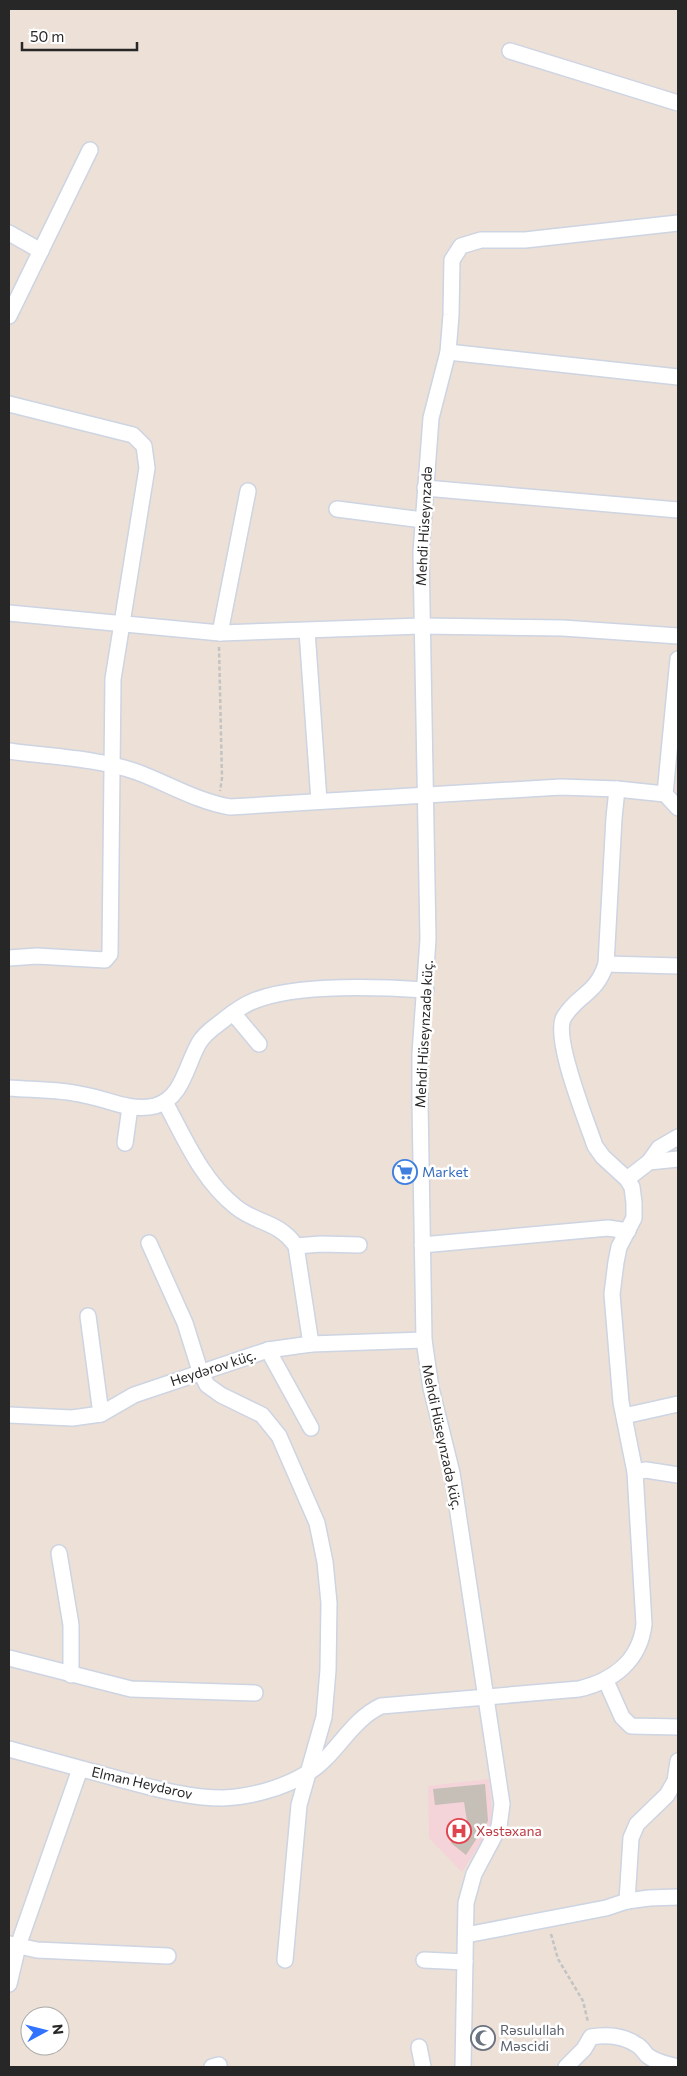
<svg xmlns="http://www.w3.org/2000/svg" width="687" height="2076" font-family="Commissioner,sans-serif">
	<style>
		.medical { fill: #f4d3d9 }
		.building { fill: #c5bfb7 }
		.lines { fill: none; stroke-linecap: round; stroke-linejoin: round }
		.street-casing { stroke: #cdd4e2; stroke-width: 18 }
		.path { stroke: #c3c3c3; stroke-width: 2.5; stroke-dasharray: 4 2.5; stroke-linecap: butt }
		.street { stroke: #fff; stroke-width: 15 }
		.labels { text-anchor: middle; stroke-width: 5; stroke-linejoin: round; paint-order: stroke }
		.street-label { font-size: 14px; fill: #272727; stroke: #fff }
		.shop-label { font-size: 14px; fill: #366cbe; stroke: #fff; text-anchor: start }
		.health-label { font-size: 14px; fill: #be3a42; stroke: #fff; text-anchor: start }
		.worship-label { font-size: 14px; fill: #5b616d; stroke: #fff; text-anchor: start }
	</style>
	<rect width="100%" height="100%" fill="#ece0d7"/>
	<polygon class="medical" points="489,1779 493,1823 462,1872 429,1838 428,1786"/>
	<g class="building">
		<polygon points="485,1784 488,1821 466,1855 451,1843 467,1821 464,1802 435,1805 433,1789"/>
		<polygon points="476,2030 493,2031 493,2045 475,2044"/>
	</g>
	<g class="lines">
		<defs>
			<g id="street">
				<polyline points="510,51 678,103"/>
				<polyline points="9,233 41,251"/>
				<polyline points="9,316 90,150"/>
				<polyline points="448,352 678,377"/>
				<polyline points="9,404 133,435 144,446 147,468 113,679 110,954 105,960 37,956 9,958"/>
				<polyline points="425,488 678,510"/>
				<polyline points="337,509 423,520"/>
				<polyline points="9,613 220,633 421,626 563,628 678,636"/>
				<polyline points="307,631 319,801"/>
				<polyline points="220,633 248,491"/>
				<path d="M9,751c42,6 88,7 128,21 32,12 59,29 93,35l331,-20 56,2 48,5 13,14"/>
				<polyline points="665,794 678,659"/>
				<polyline points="606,964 678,966"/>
				<polyline points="233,1013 259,1044"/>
				<path d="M9,1088c25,2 51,1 75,7 24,4 46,17 71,11 28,-8 31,-41 44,-63 5,-9 14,-15 22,-21 11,-9 24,-19 38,-23 43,-15 121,-12 167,-9"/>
				<path d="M165,1102c20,37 37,78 71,105 21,17 43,14 60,39l15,98"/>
				<polyline points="125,1143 130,1107"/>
				<polyline points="649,1162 659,1148 678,1137"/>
				<polyline points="627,1179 649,1162 678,1159"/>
				<polyline points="149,1243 185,1323 200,1371 207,1385 221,1395 262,1415 279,1436 317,1523 325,1562 329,1603 328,1670 324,1717 299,1805 285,1960"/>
				<polyline points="422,1245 608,1228 628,1231"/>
				<polyline points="296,1246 321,1244 359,1245"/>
				<polyline points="88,1316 101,1414"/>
				<polyline points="268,1350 311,1428"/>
				<polyline points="9,1415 72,1418 101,1414 134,1395 268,1350 311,1344 424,1340"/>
				<polyline points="624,1416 678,1404"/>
				<polyline points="635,1472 646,1470 678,1475"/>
				<polyline points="59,1553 71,1625 71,1675"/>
				<polyline points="9,1658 131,1689 255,1693"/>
				<polyline points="606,1681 622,1717 631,1726 678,1727"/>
				<path d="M9,1749c36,10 73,20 110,30 34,9 69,19 104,19 27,-1 60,-10 83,-24 30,-17 43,-53 75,-68l198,-17c34,-8 61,-28 65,-65l-9,-152 -14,-70 -9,-108 4,-32 3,-15 15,-29v-15l-2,-16 -5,-8 -24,-22 -8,-11c-8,-24 -43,-109 -31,-129 14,-23 32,-22 42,-53l8,-146 3,-29"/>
				<polyline points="627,1901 631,1838 637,1824 667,1795 675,1781 678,1761"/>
				<polyline points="466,1935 606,1908 627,1901 649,1898 678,1897"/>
				<polyline points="10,1944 37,1950 168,1956"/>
				<polyline points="424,1960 465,1962"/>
				<polyline points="9,1984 18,1946 80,1769"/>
				<polyline points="419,2047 423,2067"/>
				<polyline points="212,2067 219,2065"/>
				<polyline points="463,2067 466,1903 474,1874 499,1827 502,1804 452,1473 431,1388 424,1340 420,1102 420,1054 428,939 421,552 431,418 448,352 451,315 452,260 461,246 481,240 525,240 678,223"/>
				<path d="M566,2067l18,-18 7,-12c17,-3 32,-2 46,8 5,2 7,8 11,11 9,7 20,8 30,11"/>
			</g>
		</defs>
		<use href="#street" class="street-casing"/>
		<g class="path">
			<polyline points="219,647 222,778 220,791"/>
			<polyline points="551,1934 558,1959 583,2001 588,2022"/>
		</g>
		<use href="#street" class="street"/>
	</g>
	<defs>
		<symbol id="supermarket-ring" viewBox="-11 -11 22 22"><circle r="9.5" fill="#fff" stroke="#3f7fe0" stroke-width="1.5"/><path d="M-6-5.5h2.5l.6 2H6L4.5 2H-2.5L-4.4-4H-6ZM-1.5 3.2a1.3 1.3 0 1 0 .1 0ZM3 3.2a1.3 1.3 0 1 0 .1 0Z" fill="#3f7fe0"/></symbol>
		<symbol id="hospital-ring" viewBox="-11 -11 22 22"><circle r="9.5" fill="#fff" stroke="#e0444e" stroke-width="1.5"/><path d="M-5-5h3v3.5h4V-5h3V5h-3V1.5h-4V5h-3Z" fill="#e0444e"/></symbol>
		<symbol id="mosque-ring" viewBox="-11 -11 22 22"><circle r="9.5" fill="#fff" stroke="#6b7280" stroke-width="1.5"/><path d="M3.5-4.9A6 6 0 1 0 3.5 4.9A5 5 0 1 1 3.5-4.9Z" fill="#6b7280"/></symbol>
	</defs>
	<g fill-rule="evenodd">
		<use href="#supermarket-ring" x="391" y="1158" width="28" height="28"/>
		<use href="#hospital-ring" x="445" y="1817" width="28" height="28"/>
		<use href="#mosque-ring" x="469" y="2024" width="28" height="28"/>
	</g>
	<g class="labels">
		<g class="street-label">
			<text transform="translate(424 526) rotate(-87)" y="5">Mehdi Hüseynzadə</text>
			<text transform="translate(424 1034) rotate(-87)" y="5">Mehdi Hüseynzadə küç.</text>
			<text transform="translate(213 1368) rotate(-18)" y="5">Heydərov küç.</text>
			<text transform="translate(442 1437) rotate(78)" y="5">Mehdi Hüseynzadə küç.</text>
			<text transform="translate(142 1783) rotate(13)" y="5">Elman Heydərov</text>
		</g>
		<g class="shop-label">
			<text x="422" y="1177">Market</text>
		</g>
		<g class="health-label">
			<text x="476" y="1836">Xəstəxana</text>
		</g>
		<g class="worship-label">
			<text x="500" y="2035">Rəsulullah<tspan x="500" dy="16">Məscidi</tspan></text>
		</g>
	</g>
	<rect width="687" height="2076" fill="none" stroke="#272727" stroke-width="20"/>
	<g transform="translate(45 2031) rotate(83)"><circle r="24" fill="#ffffff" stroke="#a9a9a9"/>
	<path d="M0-4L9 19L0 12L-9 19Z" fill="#3172ff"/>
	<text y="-8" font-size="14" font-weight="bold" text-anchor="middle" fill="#272727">N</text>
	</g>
	<path d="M22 42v8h115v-8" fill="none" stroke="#272727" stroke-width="2.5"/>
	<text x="30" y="42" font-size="15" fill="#272727" stroke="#ffffff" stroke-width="4" paint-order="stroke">50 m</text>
</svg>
